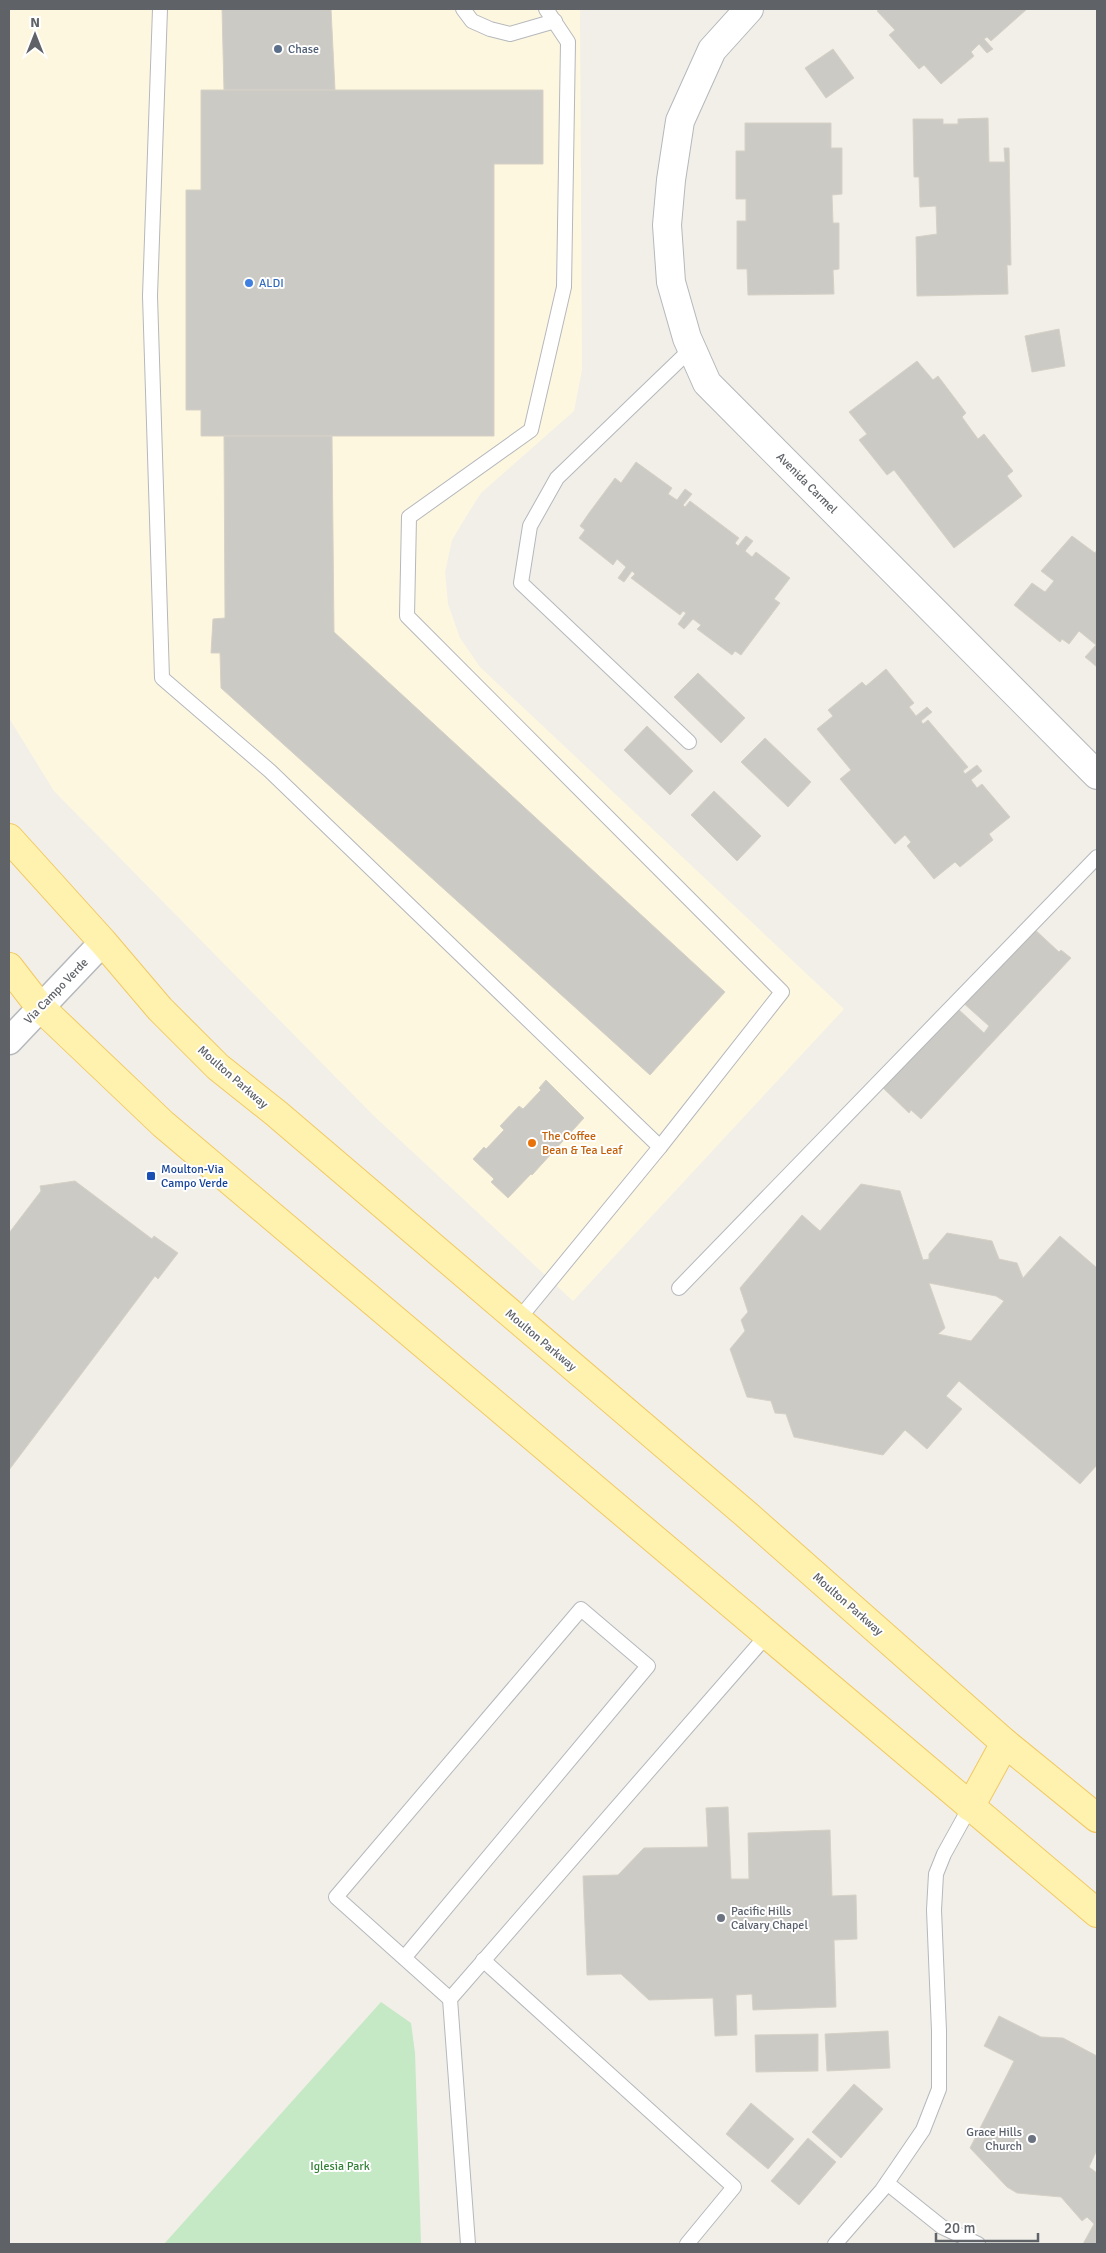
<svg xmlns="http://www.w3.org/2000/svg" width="1106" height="2253" font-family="Signika,sans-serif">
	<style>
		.commercial { fill: #fef7e0 }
		.green { fill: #c5e8c5 }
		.building { fill: #cccac5; stroke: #d6d1c6; fill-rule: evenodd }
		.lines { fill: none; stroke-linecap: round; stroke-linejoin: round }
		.service-casing { stroke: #b5b8bc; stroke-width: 16 }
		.minor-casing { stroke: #b5b8bc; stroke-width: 29 }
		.tertiary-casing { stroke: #b5b8bc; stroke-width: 30 }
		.primary-casing { stroke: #f2c960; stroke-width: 30 }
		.service { stroke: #fff; stroke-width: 14 }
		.minor { stroke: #fff; stroke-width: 26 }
		.tertiary { stroke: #fff; stroke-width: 28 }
		.primary { stroke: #fff2af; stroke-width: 28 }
		.service-dot { fill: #5c6f8a; stroke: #fff; stroke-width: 2 }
		.shop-dot { fill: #3f7fe0; stroke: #fff; stroke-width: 2 }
		.food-dot { fill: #e8710a; stroke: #fff; stroke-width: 2 }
		.transit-dot { fill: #1a4fb4; stroke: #fff; stroke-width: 2 }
		.worship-dot { fill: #6b7280; stroke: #fff; stroke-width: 2 }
		.labels { text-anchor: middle; stroke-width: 4; stroke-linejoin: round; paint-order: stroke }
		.service-label { font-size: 12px; fill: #4e5e75; stroke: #fff; text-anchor: start }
		.shop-label { font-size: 12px; fill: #366cbe; stroke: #fff; text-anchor: start }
		.street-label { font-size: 12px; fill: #5f6368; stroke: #fff }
		.food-label { font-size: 12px; fill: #c56008; stroke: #fff; text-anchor: start }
		.transit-label { font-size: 12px; fill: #164399; stroke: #fff; text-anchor: start }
		.worship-label { font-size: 12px; fill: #5b616d; stroke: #fff; text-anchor: start }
		.park-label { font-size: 12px; fill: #348238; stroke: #fff }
	</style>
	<rect width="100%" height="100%" fill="#f1efe8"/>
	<polygon class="commercial" points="9,9 580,9 582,370 574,411 481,493 467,515 452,540 445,572 448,604 460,638 480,667 844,1009 573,1301 373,1115 54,791 9,718"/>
	<polygon class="green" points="381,2002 411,2023 415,2053 421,2244 164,2244"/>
	<g class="building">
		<polygon points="222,9 331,9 335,90 224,90"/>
		<polygon points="880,9 1027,9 991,41 987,37 984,39 993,49 987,53 979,44 971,52 974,56 941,84 924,65 919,69 889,35 895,30 877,11"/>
		<polygon points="833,49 854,78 826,98 805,68"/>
		<polygon points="201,90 543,90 543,164 494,164 494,436 201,436 201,410 186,410 186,190 201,190"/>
		<polygon points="988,118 989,162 1005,162 1004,148 1009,148 1011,265 1007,265 1008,294 917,296 916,237 937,234 936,206 920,207 919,177 914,177 913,119 943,119 943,124 958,124 958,119"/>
		<polygon points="745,123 831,123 831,148 842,148 842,194 832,195 833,223 839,223 839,269 833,270 834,294 748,295 747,269 737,269 737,221 746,221 746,199 736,199 736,151 745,151"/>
		<polygon points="1059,329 1065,366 1032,372 1025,336"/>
		<polygon points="917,361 933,380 938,376 966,413 962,417 978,439 984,434 1013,471 1007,476 1022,496 954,548 894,470 887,475 859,440 867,434 849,412"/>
		<polygon points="224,436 332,436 334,632 725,992 650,1075 221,688 220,653 211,653 213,619 225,618"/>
		<polygon points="636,462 672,488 668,494 677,500 685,489 692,494 683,505 685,507 690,501 739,538 735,543 738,546 746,536 753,541 745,551 752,557 756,552 790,578 774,599 780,603 741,655 735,651 732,655 697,629 701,625 693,619 684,629 678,624 686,613 683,611 680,615 631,578 635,574 632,571 624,582 618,578 626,567 617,559 613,565 579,538 585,530 580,526 589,513 615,478 621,483"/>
		<polygon points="1072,536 1095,553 1097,550 1097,667 1085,657 1096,645 1079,631 1069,644 1062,639 1060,642 1014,605 1032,583 1045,592 1054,581 1041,571"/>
		<polygon points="886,669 914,703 909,707 916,716 927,707 932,712 921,721 923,724 928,720 968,767 963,771 965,774 977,765 982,771 971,780 977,788 982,784 1010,817 989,834 993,840 960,867 955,862 934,879 907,846 911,842 905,835 895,844 840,779 851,770 817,729 833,716 828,710 862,682 866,686"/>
		<polygon points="698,673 745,718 721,743 674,697"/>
		<polygon points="647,726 693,771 670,795 624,750"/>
		<polygon points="765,738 811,782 788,807 741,762"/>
		<polygon points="714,791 761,836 737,861 691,815"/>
		<polygon points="1031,926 1059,952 1061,950 1071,958 921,1119 911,1110 909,1113 882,1087 956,1007 984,1033 989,1026 961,1001"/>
		<polygon points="546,1080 584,1118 532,1175 531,1174 508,1198 491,1182 494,1179 473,1159 484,1147 486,1149 504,1130 500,1126 519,1106 523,1109 541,1090 539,1088"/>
		<polygon points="75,1181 152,1239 154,1236 178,1253 158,1279 155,1276 9,1470 9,1233 41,1191 40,1186"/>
		<path d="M861,1184l39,7 23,69 6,-1v-5l18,-21 45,8 7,18 18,4 6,15 37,-42 37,32v197l-17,19 -121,-103 -13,15 16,13 -35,40 -22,-19 -22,25 -89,-18 -8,-23 -11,-1 -4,-12 -24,-4 -17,-48 15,-18 -4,-11 7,-8 -8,-24 62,-73 18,16zM929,1283l67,13 8,5 -33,40 -33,-7 7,-6z"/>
		<polygon points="728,1807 731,1879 749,1879 748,1833 830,1830 832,1896 856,1895 857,1939 834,1940 836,2007 753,2010 752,1994 736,1995 737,2035 715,2036 713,1998 649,2000 621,1974 587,1975 583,1876 618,1875 644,1848 708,1847 706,1808"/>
		<polygon points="999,2016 1041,2037 1063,2038 1097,2056 1097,2150 1089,2167 1097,2173 1097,2244 1083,2244 1094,2224 1087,2217 1082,2221 1061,2197 1017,2193 1007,2187 970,2148 1014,2061 984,2046"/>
		<polygon points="888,2031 890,2068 827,2071 825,2034"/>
		<polygon points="818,2034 818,2071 756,2072 755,2035"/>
		<polygon points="854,2084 883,2109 841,2158 812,2132"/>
		<polygon points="751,2103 794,2139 768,2169 726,2134"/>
		<polygon points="808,2138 836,2162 799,2205 771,2181"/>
	</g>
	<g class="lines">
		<defs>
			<g id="service">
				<polyline points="160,9 150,296 162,678 270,771 660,1147 782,992 407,616 409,517 531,430 564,287 568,42 546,9"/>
				<polyline points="463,9 472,21 490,29 510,34 555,21"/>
				<polyline points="689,742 521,583 530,526 557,478 692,348"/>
				<polyline points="679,1288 1097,857"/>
				<polyline points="518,1320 660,1147"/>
				<polyline points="404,1958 648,1666 581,1609 336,1897 450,1999"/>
				<polyline points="483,1960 734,2187 687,2244"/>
				<polyline points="887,2183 942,2227 978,2244"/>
				<polyline points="468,2244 450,1999 767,1635"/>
				<polyline points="835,2244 882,2190 923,2130 939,2089 939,2031 934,1910 936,1874 944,1854 970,1807"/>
			</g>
			<polyline id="minor" points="9,1041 103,942"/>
			<polyline id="tertiary" points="749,9 712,50 680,121 671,180 667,225 671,282 687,338 707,383 1097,775"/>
			<g id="primary">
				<polyline points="9,838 103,942 160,1009 218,1067 277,1114 747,1515 1005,1743 1097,1818"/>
				<polyline points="9,967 40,1007 163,1124 1097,1913"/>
				<polyline points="970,1807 1005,1743"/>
			</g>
		</defs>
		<use href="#service" class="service-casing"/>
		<use href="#minor" class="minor-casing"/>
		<use href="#tertiary" class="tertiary-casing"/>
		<use href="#primary" class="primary-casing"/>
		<use href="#service" class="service"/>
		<use href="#minor" class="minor"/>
		<use href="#tertiary" class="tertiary"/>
		<use href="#primary" class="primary"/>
	</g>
	<circle class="service-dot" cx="278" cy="49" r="5"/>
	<circle class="shop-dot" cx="249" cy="283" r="5"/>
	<circle class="food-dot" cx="532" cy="1143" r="5"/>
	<rect class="transit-dot" x="146" y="1171" width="10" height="10" rx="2.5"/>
	<g class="worship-dot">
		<circle cx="721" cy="1918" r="5"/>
		<circle cx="1032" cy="2139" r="5"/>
	</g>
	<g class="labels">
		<g class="service-label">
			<text x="288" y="53">Chase</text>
		</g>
		<g class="shop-label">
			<text x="259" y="287">ALDI</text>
		</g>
		<g class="street-label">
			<text transform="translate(807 483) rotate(45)" y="4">Avenida Carmel</text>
			<text transform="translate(56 991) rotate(-46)" y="4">Via Campo Verde</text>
			<text transform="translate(233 1077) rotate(41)" y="4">Moulton Parkway</text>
			<text transform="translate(541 1340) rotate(40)" y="4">Moulton Parkway</text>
			<text transform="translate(848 1604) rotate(41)" y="4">Moulton Parkway</text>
		</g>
		<g class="food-label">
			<text x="542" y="1140">The Coffee<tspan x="542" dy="14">Bean &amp; Tea Leaf</tspan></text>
		</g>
		<g class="transit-label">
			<text x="161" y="1173">Moulton-Via<tspan x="161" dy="14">Campo Verde</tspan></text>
		</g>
		<g class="worship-label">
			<text x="731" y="1915">Pacific Hills<tspan x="731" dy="14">Calvary Chapel</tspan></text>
			<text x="1022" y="2136" text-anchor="end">Grace Hills<tspan x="1022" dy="14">Church</tspan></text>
		</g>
		<g class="park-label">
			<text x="340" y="2170">Iglesia Park</text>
		</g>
	</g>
	<rect width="1106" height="2253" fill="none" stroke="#5f6368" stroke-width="20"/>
	<g transform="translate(35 35)" stroke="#ffffff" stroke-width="4" paint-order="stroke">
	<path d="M0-4L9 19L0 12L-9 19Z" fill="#5f6368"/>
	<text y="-8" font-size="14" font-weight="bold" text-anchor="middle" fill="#5f6368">N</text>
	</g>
	<path d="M936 2233v8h102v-8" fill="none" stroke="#5f6368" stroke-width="2.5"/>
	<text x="944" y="2233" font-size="15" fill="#5f6368" stroke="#ffffff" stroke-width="4" paint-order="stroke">20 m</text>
</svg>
